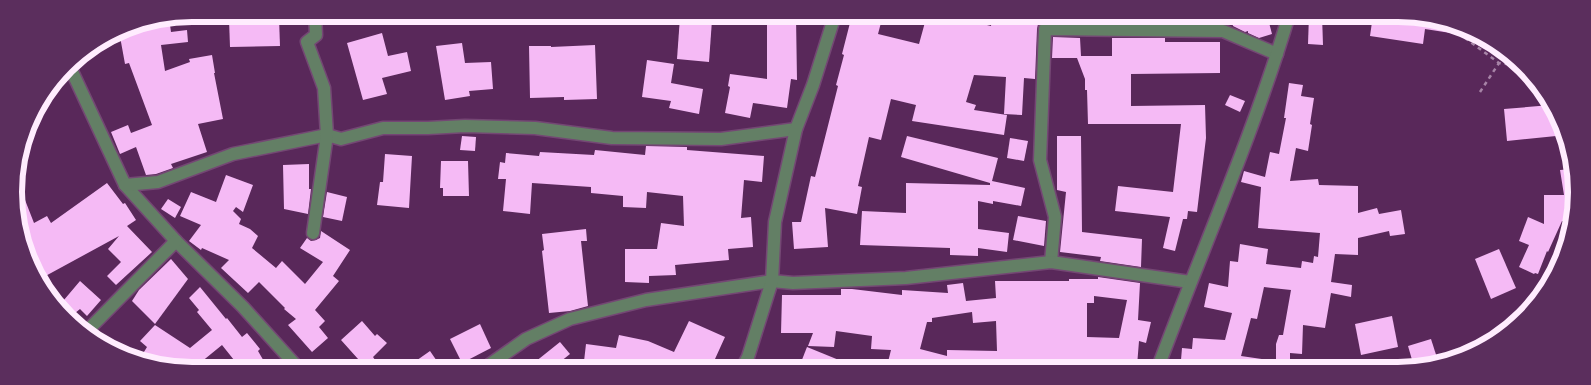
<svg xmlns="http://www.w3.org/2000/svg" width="1591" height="385" font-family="Lora,serif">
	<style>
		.building { fill: #f5baf5; fill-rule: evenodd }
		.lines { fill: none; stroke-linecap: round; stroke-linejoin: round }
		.minor-casing { stroke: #744774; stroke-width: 15 }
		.path { stroke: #a784a7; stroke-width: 2.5; stroke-dasharray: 4 4; stroke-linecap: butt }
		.minor { stroke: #637f65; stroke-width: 12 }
		.rim { fill: none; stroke: #ffecfe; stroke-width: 6 }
	</style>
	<rect width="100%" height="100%" fill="#59285a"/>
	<g class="building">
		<polygon points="852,15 883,15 878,34 919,44 927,15 946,15 991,26 992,17 1043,21 1038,24 1037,29 1035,79 1024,78 1022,115 1004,114 1006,77 974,75 966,102 976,105 974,110 1007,115 1004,135 912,121 916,105 891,99 881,140 869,137 858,186 862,187 857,214 825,208 828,247 794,249 792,222 801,222 811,176 815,177 838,86 836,85 844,55 842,54"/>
		<polygon points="1059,15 1080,15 1080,21 1060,21"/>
		<rect x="1111" y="15" width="54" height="7"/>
		<polygon points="1230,15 1267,15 1272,34 1259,38 1248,33 1248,31 1245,32 1233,26"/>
		<polygon points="1309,15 1322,15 1323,45 1308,44"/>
		<polygon points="1373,15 1422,15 1459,28 1457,34 1425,29 1423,44 1370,36"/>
		<polygon points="680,17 712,20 709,62 677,59"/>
		<polygon points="767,17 796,17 797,80 791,79 787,108 753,103 750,118 725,113 730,87 728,86 730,74 767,79"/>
		<polygon points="169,18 171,32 187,30 188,42 161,45 165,71 190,62 189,59 212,55 215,73 214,73 223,119 198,124 207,152 171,164 173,168 156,174 146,175 136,147 120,154 111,132 128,125 131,133 152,125 129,63 125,64 119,31 124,27"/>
		<polygon points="279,18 280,46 230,47 229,19"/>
		<polygon points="382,33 388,56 407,52 411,71 382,78 387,94 363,100 347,43"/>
		<polygon points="1053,37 1080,38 1081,56 1112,56 1112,38 1165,38 1165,42 1220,42 1220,73 1131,74 1131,106 1205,105 1206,138 1197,212 1188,211 1187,219 1183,219 1175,251 1163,248 1170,217 1115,211 1118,186 1173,192 1181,124 1088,124 1087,90 1085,90 1085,79 1077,58 1052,58"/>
		<polygon points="462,43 465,63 491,62 493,89 469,91 470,96 445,100 436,46"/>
		<polygon points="595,45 597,99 564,100 564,97 530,98 529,46 551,46 551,47"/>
		<polygon points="647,60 674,64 671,83 703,89 699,114 669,108 671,101 642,97"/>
		<path d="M1289,83l14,2 -2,11 13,2 -4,26 2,1 -4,26 -12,-3 -6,33 28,-2 1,6 39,1v27l19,-5 2,6 22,-4 4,24 -15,2 -1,-5 -31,7v17l-23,-1 -4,28 21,3 -1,12 -20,-4 -6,35 -22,-3 -1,29 -12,-1v15h-4v2h-101l1,-9 -5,-1 1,-12 10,1 1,-11 32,2 7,-27 -28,-6 5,-24 19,4 2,-26 8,1 2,-18 28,5 -2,15 35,4 1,-7 11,2 1,-7 4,1 2,-24 -62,-5 3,-41 -20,-5 3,-11 21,6 5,-25 9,2 7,-36h-2zM1264,287l27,3 -8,45h-4l-3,9v17l-35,-5 10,-38 6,1z"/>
		<polygon points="1230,95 1245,101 1240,112 1225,105"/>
		<polygon points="1551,105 1566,135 1507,141 1504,109"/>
		<polygon points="462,136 476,137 475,151 460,150"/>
		<polygon points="907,136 998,158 992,181 1025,188 1021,206 993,201 993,204 978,201 978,229 1009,233 1007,252 978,248 978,256 950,255 950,248 860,245 862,211 906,213 906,183 990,185 990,183 901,157"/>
		<polygon points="1057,136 1081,136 1082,232 1142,239 1141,267 1100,261 1101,257 1060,252 1066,192 1057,190"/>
		<polygon points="1010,138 1028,141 1024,161 1007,158"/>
		<polygon points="646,146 687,147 687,150 764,156 762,182 744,180 741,218 751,217 753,247 728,249 729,260 675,265 676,275 649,276 649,283 625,282 625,249 657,249 661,223 684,226 683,196 647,192 646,208 623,207 623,196 591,193 591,187 532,183 530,214 503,211 506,179 498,179 500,162 505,163 506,153 539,156 540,152 594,155 595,150 645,155"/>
		<polygon points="385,154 412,156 409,208 377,205 380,182 383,182"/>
		<polygon points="441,161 468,161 469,196 443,196 443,188 440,188"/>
		<polygon points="309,164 309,189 311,189 308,214 284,209 283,165"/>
		<polygon points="1573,169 1576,216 1574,221 1562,221 1548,252 1547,251 1538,274 1535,273 1534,274 1519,267 1529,245 1519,241 1528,217 1544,224 1544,195 1564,195 1560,170"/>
		<polygon points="226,175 253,185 243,212 236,207 233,211 241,219 239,224 250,229 258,236 252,248 276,268 282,261 305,284 323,262 300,248 307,238 311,241 316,240 320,238 321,231 350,250 333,276 339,281 315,310 325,321 319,327 328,338 312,352 288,325 296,319 284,309 285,308 259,282 248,293 221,268 229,260 202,248 201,250 189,241 201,225 180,216 191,192 216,202"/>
		<polygon points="18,182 34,223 47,216 51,223 107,183 123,204 125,203 136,220 127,226 152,252 116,285 107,276 121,262 108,249 119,236 40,279 31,260 37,257 18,223 14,183"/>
		<polygon points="327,192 347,197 342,221 323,217"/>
		<polygon points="168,199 181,207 175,218 161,209"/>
		<polygon points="1018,216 1046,221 1044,246 1013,240"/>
		<polygon points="586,229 587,241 581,241 588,306 570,311 549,313 542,251 544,250 542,234"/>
		<polygon points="1499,249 1516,288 1491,299 1475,259"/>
		<polygon points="171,259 188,279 155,324 132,301 139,290"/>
		<path d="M1098,277l42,6 -2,37 13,2 -5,21 -7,-2 -2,25 -16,-1v5h-235l5,-20 -20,-1 1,-13 -36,-5 -2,16 -26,-1 5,-13h-32l1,-38h59v-6h11l50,6v-5l46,3 -1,-8 16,-2 3,18 30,-3 -1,-17h74v-2h29zM1094,296l33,4 -8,38 -32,-1v-34h7zM972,312l1,11 23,-2 1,30 -50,-1v6l-27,-7 7,-27h5v-4z"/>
		<polygon points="80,281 101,300 87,316 80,309 69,318 58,307"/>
		<polygon points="200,287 226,319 227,318 242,337 247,333 260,349 258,351 269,370 242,370 222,345 195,367 193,363 186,370 169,370 139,360 147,347 140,341 155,325 190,348 212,330 197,312 199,310 189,298"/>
		<polygon points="1392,316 1398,347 1361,355 1355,324"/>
		<polygon points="362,321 375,336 377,334 387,343 373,357 382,370 367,369 341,340"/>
		<polygon points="689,321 725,337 710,370 583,370 586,344 616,348 619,335 648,341 674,352"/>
		<polygon points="480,324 491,348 462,363 450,339"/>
		<polygon points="1431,339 1439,364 1422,370 1415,370 1408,346"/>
		<polygon points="560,342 570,354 550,370 525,370"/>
		<polygon points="807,347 861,369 860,370 798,370"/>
		<polygon points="430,351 443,370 403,370"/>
	</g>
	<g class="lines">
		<defs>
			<g id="minor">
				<polyline points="69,65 125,185 176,241 243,307 300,370"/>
				<polyline points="125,185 158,182 233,154 327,135 341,139 383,128 428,128 465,126 535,128 612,138 721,139 796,129"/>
				<polyline points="313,233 327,135 324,88 307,42 316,35 315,14"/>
				<polyline points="1051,262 1055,217 1040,160 1045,29 1223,31 1277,54"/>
				<polyline points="86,332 176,241"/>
				<polyline points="482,370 526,339 570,319 646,300 772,281 793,283 906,278 1051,262 1190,282"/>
				<polyline points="741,370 748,357 772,281 775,222 796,129 813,85 835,15"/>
				<path d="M1157,370c44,-118 96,-234 132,-355"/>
			</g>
		</defs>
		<use href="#minor" class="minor-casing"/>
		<g class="path">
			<polyline points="1466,30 1465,38 1499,63 1520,66"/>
			<polyline points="1480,92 1499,63"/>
		</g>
		<use href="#minor" class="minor"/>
	</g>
	<path d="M0 0H1591V385H0ZM192 22H1398A170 170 0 0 1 1568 192V192A170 170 0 0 1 1398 362H192A170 170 0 0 1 22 192V192A170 170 0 0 1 192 22Z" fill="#5b2e5d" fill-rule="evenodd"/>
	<path class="rim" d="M192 22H1398A170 170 0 0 1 1568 192V192A170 170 0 0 1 1398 362H192A170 170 0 0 1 22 192V192A170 170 0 0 1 192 22Z"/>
</svg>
